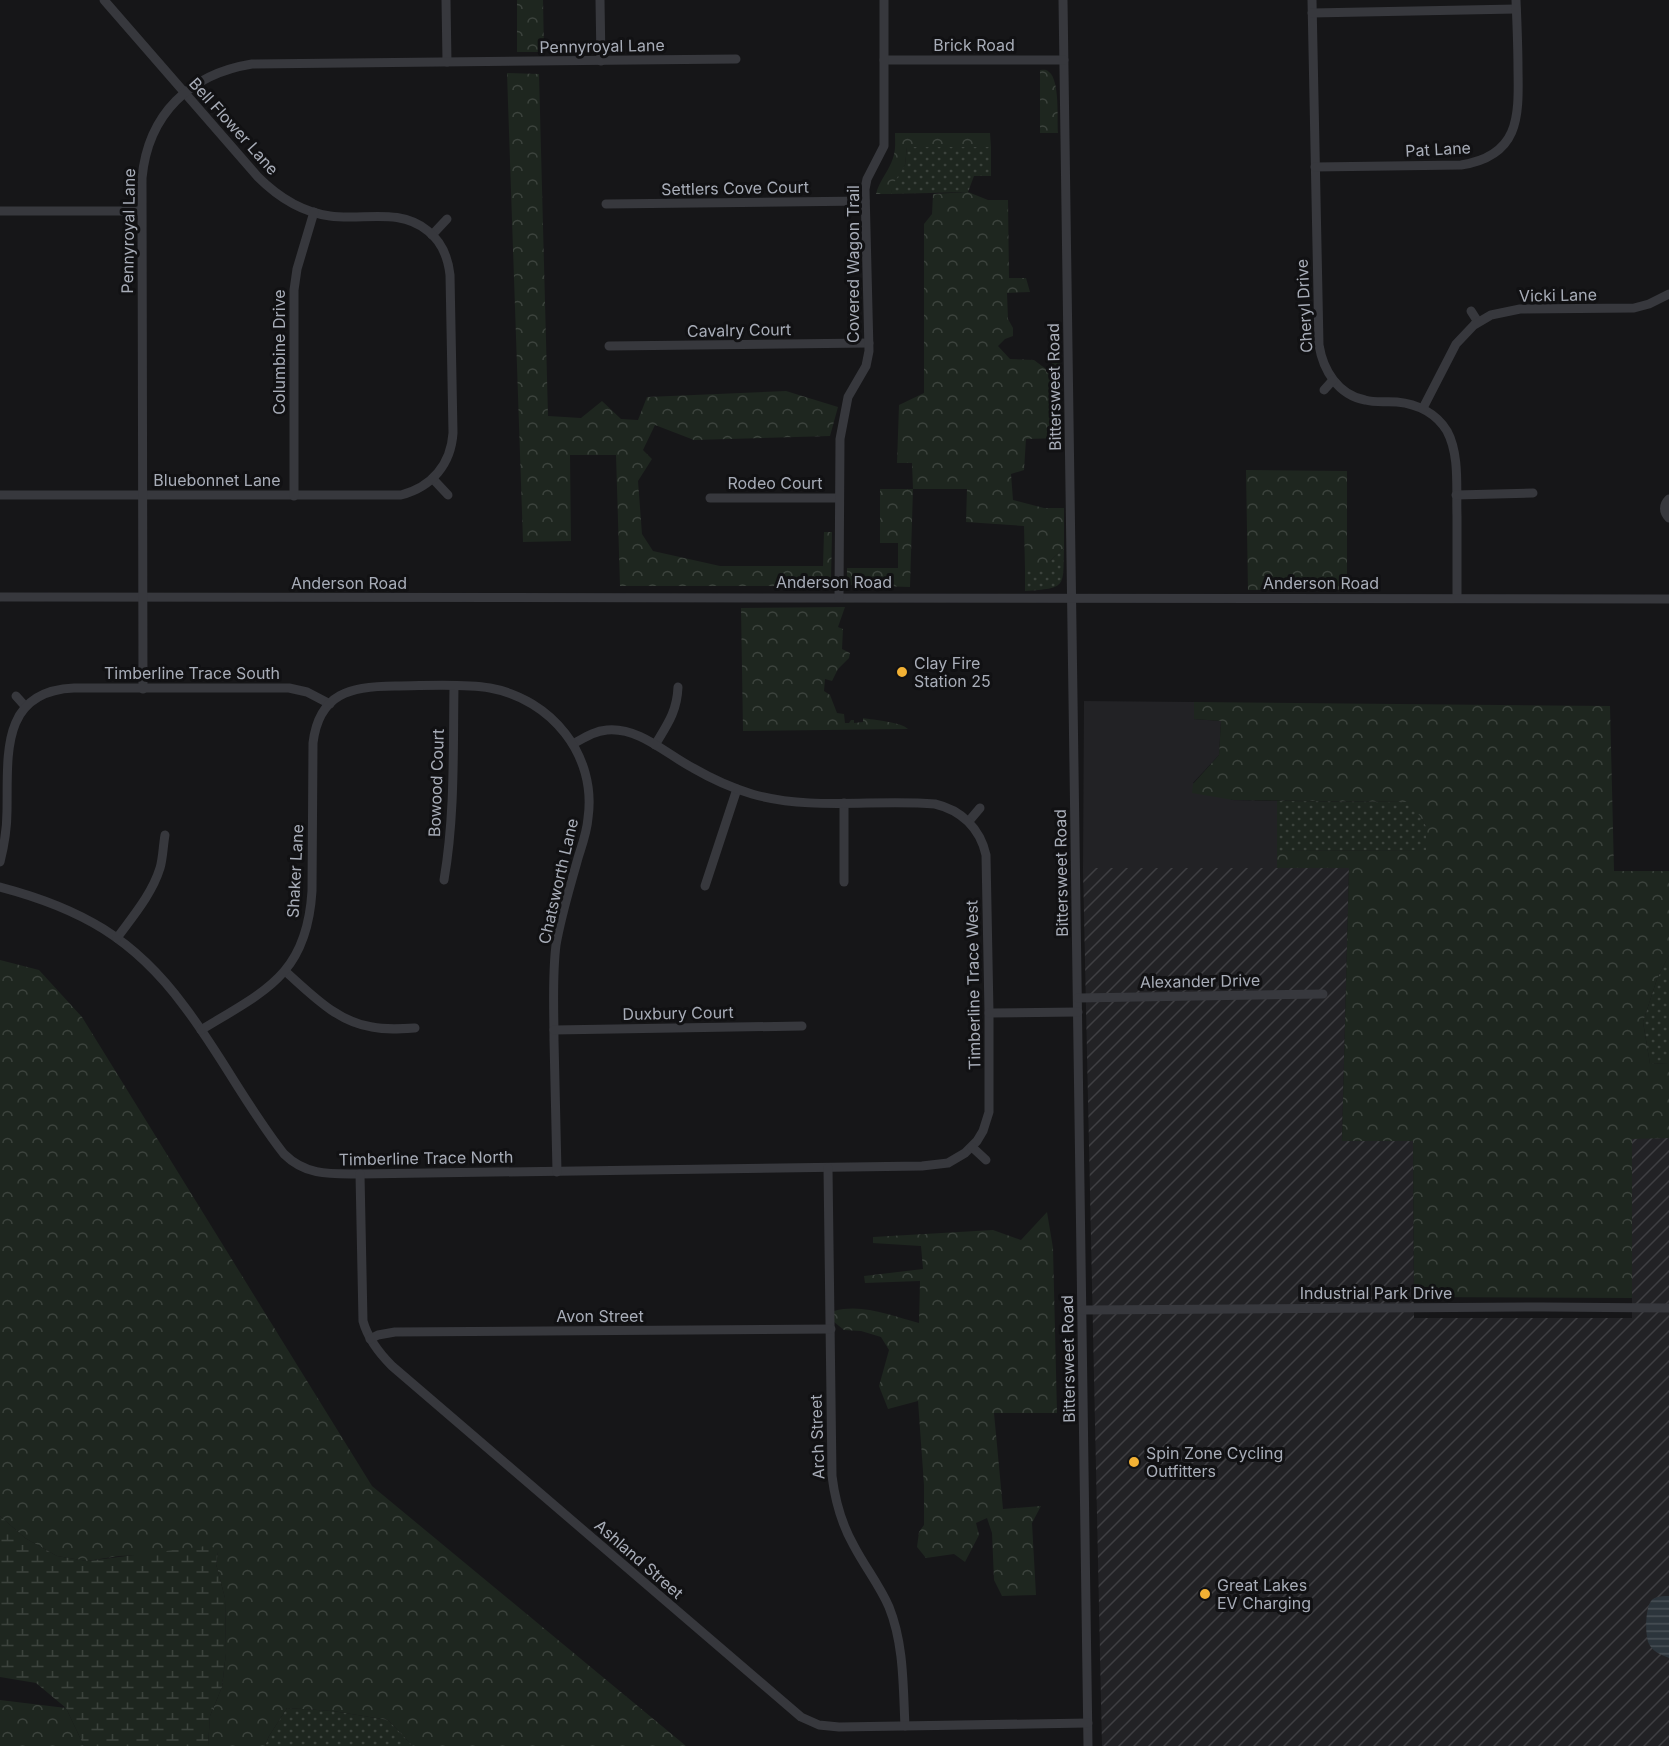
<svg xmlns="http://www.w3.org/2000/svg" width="1669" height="1746" font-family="Inter,sans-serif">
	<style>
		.built { fill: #222225 }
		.industrial { fill: url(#industrial-furrows) }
		.grass { fill: url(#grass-dots) }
		.forest { fill: url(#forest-crowns) }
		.wetland { fill: url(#wetland-marsh) }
		.water { fill: url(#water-rules) }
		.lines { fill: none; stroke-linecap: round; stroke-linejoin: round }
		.minor { stroke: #37383d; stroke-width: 9 }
		.poi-dot { fill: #f2b134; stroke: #111113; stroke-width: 2 }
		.labels { text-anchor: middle; stroke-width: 6; stroke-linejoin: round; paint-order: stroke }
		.street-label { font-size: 16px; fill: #a8adb8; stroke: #111113 }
		.poi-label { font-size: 16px; fill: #a8adb8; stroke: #111113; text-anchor: start }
	</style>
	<defs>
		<pattern id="industrial-furrows" width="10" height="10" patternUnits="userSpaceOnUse" patternTransform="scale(1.5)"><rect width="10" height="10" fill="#222225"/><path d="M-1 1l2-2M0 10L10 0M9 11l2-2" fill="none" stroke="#3f3f43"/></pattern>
		<pattern id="grass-dots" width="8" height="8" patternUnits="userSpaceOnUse" patternTransform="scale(1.5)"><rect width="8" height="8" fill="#1e261f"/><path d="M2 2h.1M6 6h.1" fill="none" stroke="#3c433d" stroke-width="1.8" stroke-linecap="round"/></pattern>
		<pattern id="forest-crowns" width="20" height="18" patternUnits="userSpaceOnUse" patternTransform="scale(1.5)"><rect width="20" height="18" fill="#1e261f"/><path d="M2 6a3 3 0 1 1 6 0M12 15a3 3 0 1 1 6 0" fill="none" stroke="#3c433d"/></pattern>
		<pattern id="wetland-marsh" width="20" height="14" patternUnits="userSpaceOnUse" patternTransform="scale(1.5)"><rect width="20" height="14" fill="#1e261f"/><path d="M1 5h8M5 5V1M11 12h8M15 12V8" fill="none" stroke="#3c433d"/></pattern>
		<pattern id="water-rules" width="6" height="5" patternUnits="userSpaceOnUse" patternTransform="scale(1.5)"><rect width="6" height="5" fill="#2c353c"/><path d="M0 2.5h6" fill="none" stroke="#485056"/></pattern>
	</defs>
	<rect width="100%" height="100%" fill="#161618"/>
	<polygon class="built" points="1084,701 1194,702 1194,719 1221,721 1219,755 1193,783 1233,800 1277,801 1277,868 1083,868"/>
	<polygon class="industrial" points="1083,868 1349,868 1342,1140 1413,1140 1414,1318 1632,1318 1632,1138 1669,1138 1669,1746 1102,1746"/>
	<g class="grass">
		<polygon points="907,147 991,147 991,176 974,176 968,192 891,194 892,184 905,165"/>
		<path d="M1064,548c-1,40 3,40 -39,43v-22h25v-8z"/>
		<polygon points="1277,801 1412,802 1426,826 1426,850 1277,851"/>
		<polygon points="1669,955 1669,1063 1650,1064 1643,1022 1657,979"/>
		<polygon points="287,1708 333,1711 388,1720 413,1746 265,1746 269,1736"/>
	</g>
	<g class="forest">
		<polygon points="517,0 543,0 544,52 517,52"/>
		<path d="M1040,70c4,0 6,-1 9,2 11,8 8,47 9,61h-18z"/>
		<polygon points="507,73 539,74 548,416 581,418 602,401 621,419 638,420 647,397 786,391 838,407 830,436 694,440 655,425 643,450 652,459 638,481 642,534 653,551 720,566 823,566 824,532 832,532 831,581 824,586 620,586 616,455 570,455 571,541 523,542"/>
		<path d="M895,133h95l1,14h-84l-2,18 -12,19 -2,10h-15c3,-13 13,-23 17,-36 3,-8 2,-16 2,-25z"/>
		<polygon points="968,192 988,200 1008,200 1009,278 1026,278 1030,292 1007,293 1008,319 1013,328 1013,336 1005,339 998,346 1010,359 1034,360 1046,369 1052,364 1052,357 1060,357 1063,438 1026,439 1024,470 1011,474 1013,500 1044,508 1064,508 1064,548 1050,561 1050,569 1025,569 1024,526 966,522 967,489 913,489 910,587 847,585 847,568 898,568 898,543 880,543 880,489 913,489 912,463 897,463 899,405 924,393 924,224 932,214 933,194"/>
		<polygon points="1246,470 1347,471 1347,590 1248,590"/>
		<path d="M845,607l-7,20 5,2 -1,20 8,4 -1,5 -11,11 -6,12 -7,-2 -1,12 6,4 7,18 7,1 1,9h4l2,-3h3v3l9,-1v-4c11,2 38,4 45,11l-165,2 -2,-123z"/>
		<polygon points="1194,702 1610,706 1614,871 1669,871 1669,955 1657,979 1643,1022 1650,1064 1669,1063 1669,1138 1632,1139 1632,1298 1414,1297 1413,1141 1342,1141 1349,868 1277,868 1277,851 1426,850 1426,826 1411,802 1233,800 1192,793 1193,784 1219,755 1221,721 1194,719"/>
		<polygon points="0,960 39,970 82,1017 372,1486 686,1746 413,1746 388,1720 333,1711 287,1708 269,1736 265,1746 208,1746 210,1716 222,1687 226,1653 225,1598 216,1564 218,1552 119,1556 87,1561 57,1556 25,1538 0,1516"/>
		<path d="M1047,1212l6,36 4,165h-63l9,96 38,-3 -9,17 4,72 -34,1 -8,-16 -2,-47 -5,-15 -11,5 3,12 -14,27 -11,-8 -28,4 -9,-11 2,-15 5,-7v-40l-6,-84 -30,8 -9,-23 10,-36 -8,-13 -20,-6 -17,-1 -10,-8v-11c28,-8 58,5 85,12l1,-42 -55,2 -1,-7 59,-7 -2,-23 -48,-3v-6l120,-7 28,10z"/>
		<polygon points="0,1700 66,1708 84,1746 0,1746"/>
	</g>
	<polygon class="wetland" points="0,1516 25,1538 57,1556 87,1561 206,1546 216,1548 218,1552 216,1564 225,1598 226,1653 222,1687 210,1716 208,1746 84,1746 66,1708 36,1683 0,1677"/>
	<path class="water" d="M1669,1596v62c-7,-3 -16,-6 -20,-14 -4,-8 -4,-35 2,-43 4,-5 12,-5 18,-5z"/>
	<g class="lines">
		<g class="minor">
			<polyline points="446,0 447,62"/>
			<polyline points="600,0 601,61"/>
			<polyline points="1063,0 1088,1746"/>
			<path d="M1312,0l7,345c4,25 19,50 46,55 11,3 22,1 32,2 20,2 39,11 50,29 13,24 9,58 10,85 0,27 0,54 0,82"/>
			<polyline points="1312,13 1516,9"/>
			<polyline points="884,60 1064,60"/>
			<path d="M1315,167l146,-2c58,-9 58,-47 57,-95 0,-23 -1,-47 -2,-70"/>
			<polyline points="606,204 865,201"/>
			<polyline points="0,211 141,211"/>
			<polyline points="432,235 447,219"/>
			<polyline points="1471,311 1478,322"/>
			<polyline points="609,346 869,343"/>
			<polyline points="1324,390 1333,380"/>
			<polyline points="1423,408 1456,344 1474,325 1491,315 1520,309 1634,308 1649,304 1669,294"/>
			<polyline points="433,479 448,495"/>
			<path d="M0,495h401c31,-8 50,-31 52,-62l-3,-158c-2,-18 -8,-33 -22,-44 -29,-24 -65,-10 -98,-15 -29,-4 -52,-19 -72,-39l-154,-177"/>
			<polyline points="1456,495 1533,493"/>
			<polyline points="294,496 294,290 297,269 314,212"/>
			<polyline points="710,498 839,498"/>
			<path d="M1669,499c-6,6 -6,13 0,19"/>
			<polyline points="0,597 1669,599"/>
			<polyline points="839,597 840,439 848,397 866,366 869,351 865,189 867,179 884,146 884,0"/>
			<path d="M143,689l-1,-511c6,-64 48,-104 110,-114l484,-5"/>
			<polyline points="16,696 25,706"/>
			<path d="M655,745c12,-20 22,-33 23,-58"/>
			<polyline points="969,821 980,808"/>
			<path d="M0,862c4,-16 7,-34 7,-51 1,-56 -7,-120 67,-123h215l18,4 23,12"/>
			<path d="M444,880c11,-64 9,-129 10,-194"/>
			<polyline points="844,882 844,803"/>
			<polyline points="705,886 737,789"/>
			<path d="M0,887c80,21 134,51 184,119 36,47 63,101 100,148 22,22 47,20 76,20l562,-8 26,-3 17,-10 12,-12 6,-10 6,-19v-99l-3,-158c-6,-27 -25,-45 -51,-51 -61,-5 -123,7 -183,-10 -20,-6 -40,-15 -59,-26 -27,-14 -54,-41 -86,-38 -13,1 -23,8 -34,14"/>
			<path d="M117,938c16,-22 35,-44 43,-70 3,-10 3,-22 5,-33"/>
			<path d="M285,971c26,23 52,51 87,56 14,3 28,2 43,1"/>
			<polyline points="1078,998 1323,994"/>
			<polyline points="989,1013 1078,1012"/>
			<path d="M201,1030c64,-39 106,-55 111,-139l1,-148c6,-50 38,-57 82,-57 29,0 66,-3 95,2 61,11 107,67 98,130 -1,14 -6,27 -10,40 -8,29 -17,58 -22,87 -4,32 -2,64 -2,95 1,44 2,88 3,132"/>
			<polyline points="554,1030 802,1026"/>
			<polyline points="972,1147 986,1160"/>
			<path d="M828,1168l4,308c3,24 10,49 22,70 11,21 26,40 35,61 15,37 14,79 16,119"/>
			<path d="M360,1174l3,147c5,18 16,32 29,45l409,351 18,8 20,2 249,-4"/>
			<polyline points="1083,1310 1543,1307 1669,1308"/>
			<polyline points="370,1339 378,1335 395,1332 831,1329"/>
		</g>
	</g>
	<g class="poi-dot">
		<circle cx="902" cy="672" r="6"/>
		<circle cx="1134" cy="1462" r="6"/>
		<circle cx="1205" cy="1594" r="6"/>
	</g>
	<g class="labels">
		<g class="street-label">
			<text x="974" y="51">Brick Road</text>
			<text transform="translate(602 46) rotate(-1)" y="6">Pennyroyal Lane</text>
			<text transform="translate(234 126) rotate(48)" y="6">Bell Flower Lane</text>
			<text transform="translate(1438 149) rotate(-3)" y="6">Pat Lane</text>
			<text transform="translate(735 188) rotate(-1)" y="6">Settlers Cove Court</text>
			<text transform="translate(128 231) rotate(-89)" y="6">Pennyroyal Lane</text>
			<text transform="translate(853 264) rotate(-90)" y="6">Covered Wagon Trail</text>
			<text transform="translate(1558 295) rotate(-1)" y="6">Vicki Lane</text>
			<text transform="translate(1304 306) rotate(-93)" y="6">Cheryl Drive</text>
			<text transform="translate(739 330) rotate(-1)" y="6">Cavalry Court</text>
			<text transform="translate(279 352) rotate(-90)" y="6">Columbine Drive</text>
			<text transform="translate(1054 387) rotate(-91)" y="6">Bittersweet Road</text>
			<text x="217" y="486">Bluebonnet Lane</text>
			<text x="775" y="489">Rodeo Court</text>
			<text x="834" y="588">Anderson Road</text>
			<text x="349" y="589">Anderson Road</text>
			<text x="1321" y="589">Anderson Road</text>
			<text x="192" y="679">Timberline Trace South</text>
			<text transform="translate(436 783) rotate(-88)" y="6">Bowood Court</text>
			<text transform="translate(295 871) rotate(-87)" y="6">Shaker Lane</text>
			<text transform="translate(1061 873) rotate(-91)" y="6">Bittersweet Road</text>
			<text transform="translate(558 881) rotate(-77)" y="6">Chatsworth Lane</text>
			<text transform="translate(1200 981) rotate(-1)" y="6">Alexander Drive</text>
			<text transform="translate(973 985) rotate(-91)" y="6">Timberline Trace West</text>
			<text transform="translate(678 1013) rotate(-1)" y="6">Duxbury Court</text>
			<text transform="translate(426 1158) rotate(-1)" y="6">Timberline Trace North</text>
			<text x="1376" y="1299">Industrial Park Drive</text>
			<text x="600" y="1322">Avon Street</text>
			<text transform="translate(1068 1359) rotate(-91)" y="6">Bittersweet Road</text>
			<text transform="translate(817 1437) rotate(-92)" y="6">Arch Street</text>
			<text transform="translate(639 1559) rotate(41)" y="6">Ashland Street</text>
		</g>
		<g class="poi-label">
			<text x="914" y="669">Clay Fire<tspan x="914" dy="18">Station 25</tspan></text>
			<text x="1146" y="1459">Spin Zone Cycling<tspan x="1146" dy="18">Outfitters</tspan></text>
			<text x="1217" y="1591">Great Lakes<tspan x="1217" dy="18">EV Charging</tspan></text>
		</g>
	</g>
</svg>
